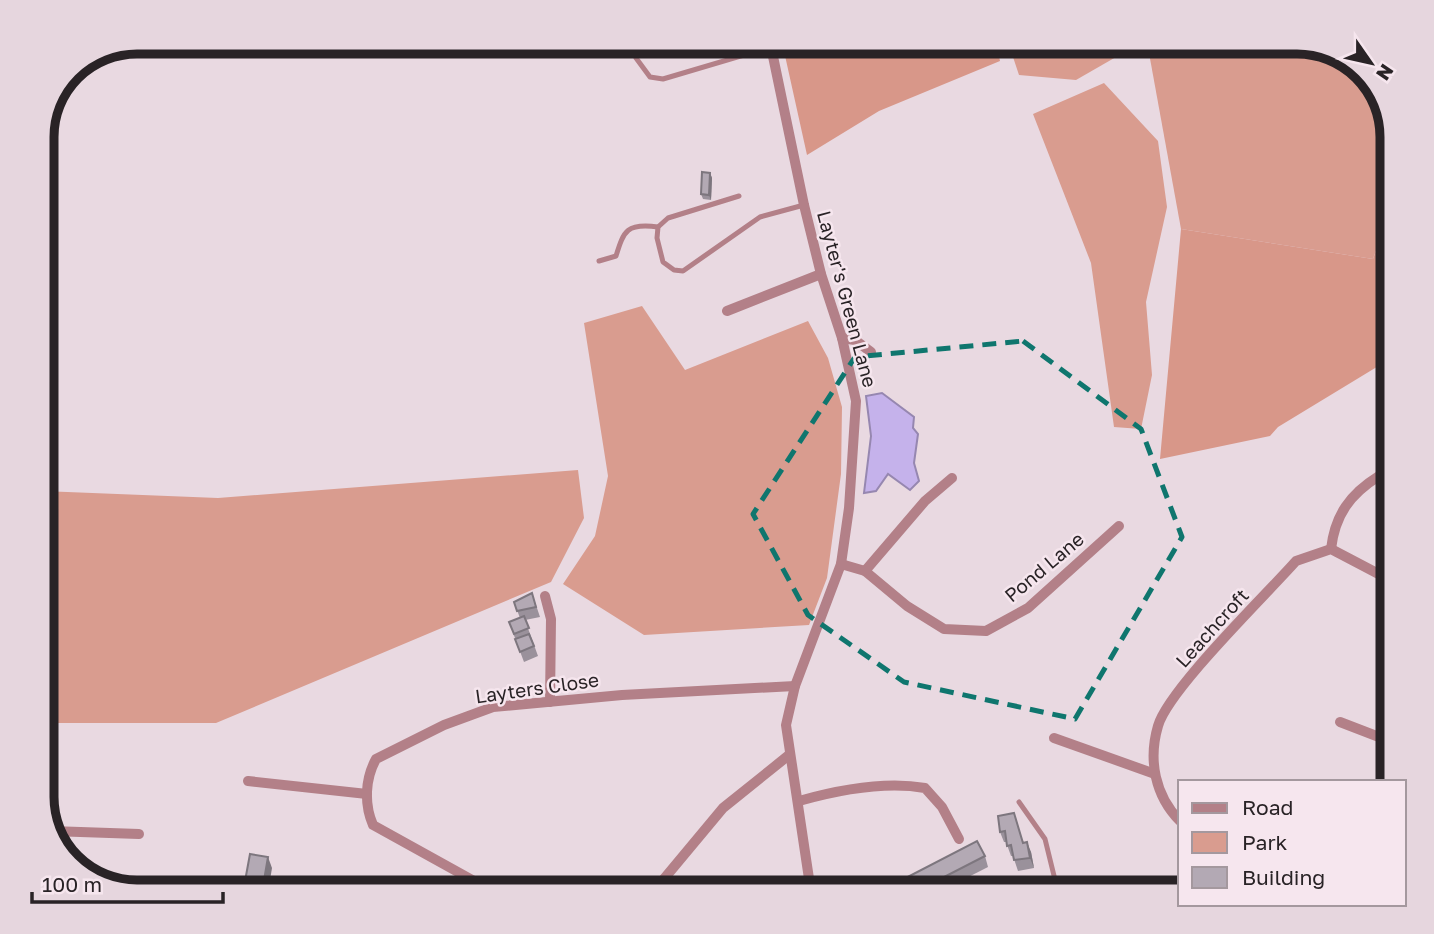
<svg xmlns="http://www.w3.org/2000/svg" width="1434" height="934" font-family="'Golos Text',sans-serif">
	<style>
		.green { fill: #d99c8f }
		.forest { fill: #d89789 }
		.water { fill: #c5b2eb; stroke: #9687b0; stroke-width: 2 }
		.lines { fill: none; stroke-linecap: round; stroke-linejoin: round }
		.service { stroke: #b38088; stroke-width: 5 }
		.minor { stroke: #b38088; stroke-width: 10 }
		.wall { fill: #9a919b }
		.shaded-wall { fill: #7d767e }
		.building { fill: #b3a9b4; stroke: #7d767e; stroke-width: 2 }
		.marked { fill: none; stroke: #0f766e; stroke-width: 5; stroke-dasharray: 14 9; stroke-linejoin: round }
		.labels { text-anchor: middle; stroke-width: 5; stroke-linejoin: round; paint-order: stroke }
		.street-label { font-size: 19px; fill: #292326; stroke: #f6e6ee }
		.rim { fill: none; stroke: #292326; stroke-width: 9 }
	</style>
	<rect width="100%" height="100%" fill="#e9d9e1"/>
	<g class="green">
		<polygon points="1008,42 1114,42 1116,57 1076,80 1019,75"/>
		<polygon points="1147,42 1297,42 1350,58 1379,89 1392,131 1392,206 1373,259 1181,229"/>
		<polygon points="1104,83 1158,141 1167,207 1146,302 1152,375 1141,429 1114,427 1091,263 1033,114"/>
		<polygon points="642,306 685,370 808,321 828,358 842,407 841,474 827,578 809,625 644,635 563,584 595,536 608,476 584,323"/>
		<polygon points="578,470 584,518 551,582 216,723 42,723 42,491 218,498"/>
	</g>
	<g class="forest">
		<polygon points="782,42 996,42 1000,61 879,111 807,155"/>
		<polygon points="1392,206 1392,485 1385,362 1278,427 1270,436 1160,459 1181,229 1373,259"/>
	</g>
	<polygon class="water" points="882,393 914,417 913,428 918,434 914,463 919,481 910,490 888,474 876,491 864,493 871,436 866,396"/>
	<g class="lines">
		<g class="service">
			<polyline points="631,42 636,58 650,77 663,79 771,47"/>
			<polyline points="739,196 668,218 658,227 657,238 663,262 674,270 683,271 760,217 804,205"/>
			<path d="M599,261l17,-5c8,-26 11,-33 42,-29"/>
			<polyline points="1019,802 1045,839 1058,892"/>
		</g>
		<g class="minor">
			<polyline points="770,42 804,205 821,274 842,338 856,401 849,508 841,564 795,686 786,725 811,892"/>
			<polyline points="727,311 821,274"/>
			<polyline points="842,338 855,340 871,352"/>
			<path d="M1331,549c4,-34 19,-55 48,-73"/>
			<polyline points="841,564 865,571 907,606 944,629 986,631 1028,608 1119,526"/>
			<polyline points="865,571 925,501 952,478"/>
			<polyline points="545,596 551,619 550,702"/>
			<polyline points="1340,722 1392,742"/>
			<polyline points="1054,738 1155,774"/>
			<polyline points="248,781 367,794"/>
			<path d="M799,801c39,-11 86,-20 126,-13l17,19 17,32"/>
			<path d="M1180,821c-25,-25 -32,-61 -22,-95 10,-36 108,-131 138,-165l35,-12 61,32"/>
			<polyline points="51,831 139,834"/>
			<path d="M494,892l-121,-67c-9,-21 -8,-46 3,-66l68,-34 49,-18 129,-12 173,-9"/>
			<polyline points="653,892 723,808 789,755"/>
		</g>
	</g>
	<g class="wall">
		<polygon points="710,173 712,178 711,200 703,199 701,194"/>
		<polygon points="532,593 540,617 525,620 538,656 524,662 509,622 520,618 514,602"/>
		<polygon points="998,816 1024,843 1031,852 1034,868 1018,871 1013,856 1011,856 1006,842 1004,842 1000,832"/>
		<polygon points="985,856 988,867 939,892 902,892 898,882"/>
	</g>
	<g class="shaded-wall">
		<polygon points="710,173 712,178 711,200 709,195"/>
		<polygon points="1027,842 1031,852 1034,868 1030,858"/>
		<polygon points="268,857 272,868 268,892 262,892"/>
	</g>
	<g class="building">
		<polygon points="702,172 710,173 709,195 701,194"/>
		<polygon points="532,593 536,607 517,611 514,602"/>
		<polygon points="524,616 529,628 514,634 509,622"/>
		<polygon points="529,634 534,646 520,652 515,639"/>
		<polygon points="1014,813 1023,843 1027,842 1030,858 1014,860 1011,845 1007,846 1005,831 1000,832 998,816"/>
		<polygon points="977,841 985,856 915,892 904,892 898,882"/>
		<polygon points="250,854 268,857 262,892 243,892"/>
	</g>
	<path class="marked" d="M1023,341l118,88 41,108 -107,182 -171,-37 -96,-67 -55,-101 102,-157z"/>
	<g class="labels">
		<g class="street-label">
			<text transform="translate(847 299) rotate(75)" y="7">Layter's Green Lane</text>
			<text transform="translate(1044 567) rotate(-40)" y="7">Pond Lane</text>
			<text transform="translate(1212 628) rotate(-48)" y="7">Leachcroft</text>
			<text transform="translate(537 688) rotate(-8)" y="7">Layters Close</text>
		</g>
	</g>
	<path d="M0 0H1434V934H0ZM137 54H1297A83 83 0 0 1 1380 137V797A83 83 0 0 1 1297 880H137A83 83 0 0 1 54 797V137A83 83 0 0 1 137 54Z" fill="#e6d6de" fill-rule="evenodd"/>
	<path class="rim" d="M137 54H1297A83 83 0 0 1 1380 137V797A83 83 0 0 1 1297 880H137A83 83 0 0 1 54 797V137A83 83 0 0 1 137 54Z"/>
	<rect x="1178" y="780" width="228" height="126" fill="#f6e6ee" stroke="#a4989e" stroke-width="2"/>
	<rect x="1192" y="803" width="35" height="10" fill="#b38088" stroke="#a4989e" stroke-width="2"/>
	<text x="1242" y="815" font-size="21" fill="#292326">Road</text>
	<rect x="1192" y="832" width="35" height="21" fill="#d99c8f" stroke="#a4989e" stroke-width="2"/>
	<text x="1242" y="850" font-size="21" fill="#292326">Park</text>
	<rect x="1192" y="867" width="35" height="21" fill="#b3a9b4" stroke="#a4989e" stroke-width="2"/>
	<text x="1242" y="885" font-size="21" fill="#292326">Building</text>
	<g transform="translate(1371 63) rotate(124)" stroke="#f6e6ee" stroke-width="5" paint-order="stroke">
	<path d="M0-5L12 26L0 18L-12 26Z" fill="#292326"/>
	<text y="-10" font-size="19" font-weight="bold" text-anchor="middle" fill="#292326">N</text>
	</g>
	<path d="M32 892v10h191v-10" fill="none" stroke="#292326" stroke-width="3.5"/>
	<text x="42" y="892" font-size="21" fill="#292326" stroke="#f6e6ee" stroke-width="5" paint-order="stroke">100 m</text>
</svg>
